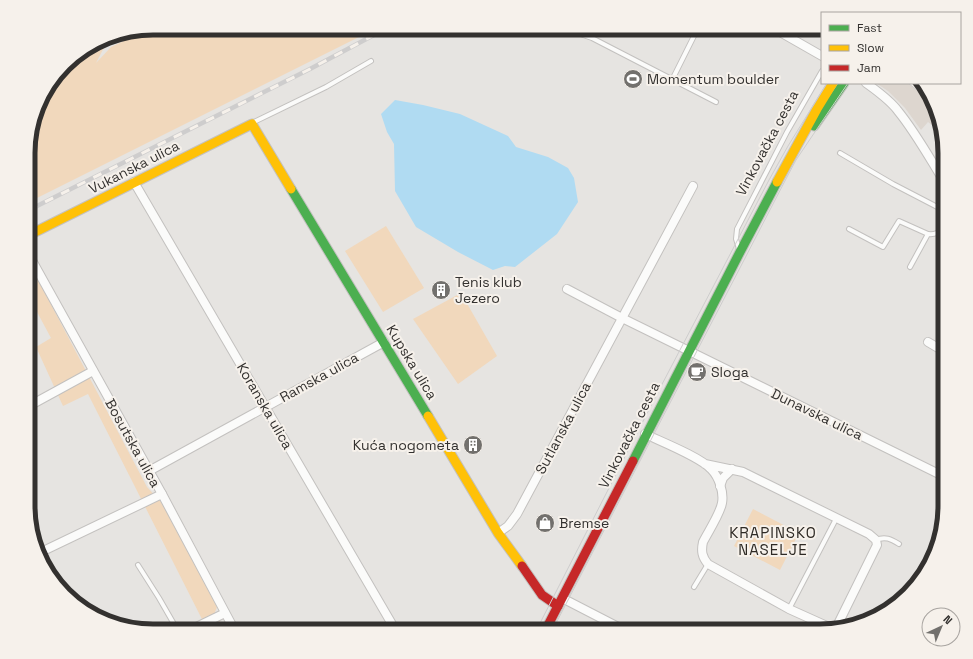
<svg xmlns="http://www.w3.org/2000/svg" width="973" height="659" font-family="'Space Grotesk',sans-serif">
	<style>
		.built { fill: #ddd6cf }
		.green { fill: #f1d8bc }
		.water { fill: #b0dbf2 }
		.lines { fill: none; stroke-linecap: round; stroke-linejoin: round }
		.lane-casing { stroke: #c3c1bf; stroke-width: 6 }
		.street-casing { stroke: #c3c1bf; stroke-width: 10 }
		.fast-casing { stroke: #c3c1bf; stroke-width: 11 }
		.slow-casing { stroke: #c3c1bf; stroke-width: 11 }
		.jam-casing { stroke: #c3c1bf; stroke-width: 11 }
		.lane { stroke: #fbfbfa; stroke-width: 4 }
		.street { stroke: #fbfbfa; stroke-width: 8 }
		.fast { stroke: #4caf50; stroke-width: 9 }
		.slow { stroke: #ffc107; stroke-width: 9 }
		.jam { stroke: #c62828; stroke-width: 9 }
		.tram { stroke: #cecdcd; stroke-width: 1 }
		.rail-casing { stroke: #cecdcd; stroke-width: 4.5 }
		.rail { stroke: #f6f1eb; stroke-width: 3; stroke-dasharray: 9; stroke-linecap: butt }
		.labels { text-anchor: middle; stroke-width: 4; stroke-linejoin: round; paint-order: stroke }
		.poi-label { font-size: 14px; fill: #33312f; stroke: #f6f1eb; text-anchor: start }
		.street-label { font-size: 14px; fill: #33312f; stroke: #f6f1eb }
		.neighbourhood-label { font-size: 15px; letter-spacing: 1px; fill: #2e2a25; stroke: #f6f1eb }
		.rim { fill: none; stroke: #33312f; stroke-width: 5 }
	</style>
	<rect width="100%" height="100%" fill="#e6e4e1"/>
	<polygon class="built" points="876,83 921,83 928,91 941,132 928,122 921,130 905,108 888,91"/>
	<g class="green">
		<polygon points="153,28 377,28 29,202 29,137 41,97 70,59 105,37 110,36 96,63 111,47 132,37 140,30"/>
		<polygon points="386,226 424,288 383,312 345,251"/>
		<polygon points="36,276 147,487 162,503 217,607 215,612 225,631 208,631 88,394 63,406 36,347 51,338 29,297 29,280"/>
		<polygon points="461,293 497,356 458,384 413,319"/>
		<polygon points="753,509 799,533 780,570 734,546"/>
	</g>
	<polygon class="water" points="395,100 423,105 460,114 508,136 516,147 548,157 568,168 574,178 578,202 557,234 515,267 505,266 493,270 458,252 416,227 395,191 394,144 387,132 381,114"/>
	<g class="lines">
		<defs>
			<g id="lane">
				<polyline points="563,28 592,38 716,102"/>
				<polyline points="672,80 698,28"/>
				<polyline points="252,123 326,87 371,61"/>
				<polyline points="840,153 893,184 945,211"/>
				<polyline points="849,229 883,247 899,221 928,234"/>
				<polyline points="739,249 736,239 737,229 787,132 822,71"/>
				<path d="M910,267l18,-33c8,1 11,-2 17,-7"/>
				<path d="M876,540c9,-4 15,-1 23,4"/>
				<polyline points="138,565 159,598 178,631"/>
				<polyline points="694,587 708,564"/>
				<polyline points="789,609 836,519"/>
			</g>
			<g id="street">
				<polyline points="773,28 822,56"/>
				<path d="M866,83c11,8 24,17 32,28 18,22 32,48 47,72"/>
				<polyline points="134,182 396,631"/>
				<polyline points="29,255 162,494 235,631"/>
				<polyline points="567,289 622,318 945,477"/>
				<polyline points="928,342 945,352"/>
				<polyline points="29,406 93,371"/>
				<path d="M645,434c17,8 55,23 66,35 8,8 13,23 11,34 -2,11 -14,29 -19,39 -2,9 -1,15 5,22l81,45 40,18h5l4,-3 39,-79 -1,-5 -7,-6 -126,-62 -38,-8"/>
				<polyline points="149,471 384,342"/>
				<polyline points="720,486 723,478 732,469"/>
				<polyline points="498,533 508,526 517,514 693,186"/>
				<polyline points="39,553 162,494"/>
				<polyline points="562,598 626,631"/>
				<polyline points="188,631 225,613"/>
			</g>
			<g id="fast">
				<polyline points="814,126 844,83"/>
				<polyline points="291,189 428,416"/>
				<polyline points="633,461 740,252 777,182"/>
			</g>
			<g id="slow">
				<polyline points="777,182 817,109 833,83"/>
				<polyline points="29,235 252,124 291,189"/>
				<polyline points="428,416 498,533 522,566"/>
			</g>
			<g id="jam">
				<polyline points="522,566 542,595 558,606"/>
				<polyline points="545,631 633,461"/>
			</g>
		</defs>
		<use href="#lane" class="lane-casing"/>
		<use href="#street" class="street-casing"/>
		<use href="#fast" class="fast-casing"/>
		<use href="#slow" class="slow-casing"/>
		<use href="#jam" class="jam-casing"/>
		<use href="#lane" class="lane"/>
		<use href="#street" class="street"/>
		<use href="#fast" class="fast"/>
		<use href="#slow" class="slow"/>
		<use href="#jam" class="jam"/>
		<g class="tram">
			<polyline points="536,631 659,390 769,180 788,146 827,83"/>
			<polyline points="552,631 787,177 796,160 848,83"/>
		</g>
		<defs>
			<g id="rail">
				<polyline points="911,83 931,98"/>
				<polyline points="29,210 310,69 387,28"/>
			</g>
		</defs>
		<use href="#rail" class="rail-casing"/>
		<use href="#rail" class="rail"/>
	</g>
	<defs>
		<symbol id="stadium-disc" viewBox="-11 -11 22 22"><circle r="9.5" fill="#72706d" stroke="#f6f1eb"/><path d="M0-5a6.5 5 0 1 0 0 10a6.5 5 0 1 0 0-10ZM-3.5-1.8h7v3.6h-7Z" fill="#fff"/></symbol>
		<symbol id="building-disc" viewBox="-11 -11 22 22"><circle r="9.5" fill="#72706d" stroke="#f6f1eb"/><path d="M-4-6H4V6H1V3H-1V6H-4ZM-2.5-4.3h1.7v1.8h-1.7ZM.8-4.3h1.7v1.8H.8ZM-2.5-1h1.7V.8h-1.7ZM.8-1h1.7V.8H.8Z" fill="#fff"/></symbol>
		<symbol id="cafe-disc" viewBox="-11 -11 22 22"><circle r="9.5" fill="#72706d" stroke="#f6f1eb"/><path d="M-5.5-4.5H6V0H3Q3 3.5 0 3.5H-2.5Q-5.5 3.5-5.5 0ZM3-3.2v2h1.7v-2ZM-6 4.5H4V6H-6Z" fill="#fff"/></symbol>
		<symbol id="shop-disc" viewBox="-11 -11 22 22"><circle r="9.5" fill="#72706d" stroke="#f6f1eb"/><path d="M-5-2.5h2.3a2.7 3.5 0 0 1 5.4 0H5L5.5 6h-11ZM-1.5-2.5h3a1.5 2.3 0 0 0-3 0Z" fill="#fff"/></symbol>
	</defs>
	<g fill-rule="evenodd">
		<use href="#stadium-disc" x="622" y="68" width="22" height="22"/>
		<use href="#building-disc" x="430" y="279" width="22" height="22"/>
		<use href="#cafe-disc" x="686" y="361" width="22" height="22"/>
		<use href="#building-disc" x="462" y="434" width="22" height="22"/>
		<use href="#shop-disc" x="534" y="512" width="22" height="22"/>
	</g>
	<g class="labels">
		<g class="poi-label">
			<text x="647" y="84">Momentum boulder</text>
			<text x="455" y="287">Tenis klub<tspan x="455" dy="16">Jezero</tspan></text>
			<text x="711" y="377">Sloga</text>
			<text x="459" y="450" text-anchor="end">Kuća nogometa</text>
			<text x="559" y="528">Bremse</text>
		</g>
		<g class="street-label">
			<text transform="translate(767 143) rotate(-62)" y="5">Vinkovačka cesta</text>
			<text transform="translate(134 167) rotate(-27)" y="5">Vukanska ulica</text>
			<text transform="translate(412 362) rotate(59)" y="5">Kupska ulica</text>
			<text transform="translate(319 377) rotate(-29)" y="5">Ramska ulica</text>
			<text transform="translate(265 406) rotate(60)" y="5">Koranska ulica</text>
			<text transform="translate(817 414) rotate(26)" y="5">Dunavska ulica</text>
			<text transform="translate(563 428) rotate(-62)" y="5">Sutlanska ulica</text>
			<text transform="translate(629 435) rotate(-63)" y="5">Vinkovačka cesta</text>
			<text transform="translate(133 443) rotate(61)" y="5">Bosutska ulica</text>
		</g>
		<g class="neighbourhood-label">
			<text x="773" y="538">KRAPINSKO<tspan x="773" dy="17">NASELJE</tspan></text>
		</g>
	</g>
	<path d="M0 0H973V659H0ZM153 35H820A118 118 0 0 1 938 153V506A118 118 0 0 1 820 624H153A118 118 0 0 1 35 506V153A118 118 0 0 1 153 35Z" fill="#f6f1eb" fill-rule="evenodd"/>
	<path class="rim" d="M153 35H820A118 118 0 0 1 938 153V506A118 118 0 0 1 820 624H153A118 118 0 0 1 35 506V153A118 118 0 0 1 153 35Z"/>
	<rect x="821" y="12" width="140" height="72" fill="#f6f1eb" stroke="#a8a4a0"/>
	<rect x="829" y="25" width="20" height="6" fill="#4caf50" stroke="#a8a4a0"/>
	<text x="857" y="32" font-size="12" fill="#33312f">Fast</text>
	<rect x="829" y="45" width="20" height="6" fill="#ffc107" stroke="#a8a4a0"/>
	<text x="857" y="52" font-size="12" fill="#33312f">Slow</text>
	<rect x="829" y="65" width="20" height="6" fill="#c62828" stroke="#a8a4a0"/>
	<text x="857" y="72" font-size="12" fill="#33312f">Jam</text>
	<g transform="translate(941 627) rotate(44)"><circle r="19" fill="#f6f1eb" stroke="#a8a4a0"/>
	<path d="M0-3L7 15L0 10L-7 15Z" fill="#72706d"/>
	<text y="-6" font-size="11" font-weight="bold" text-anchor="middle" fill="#33312f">N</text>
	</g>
</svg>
